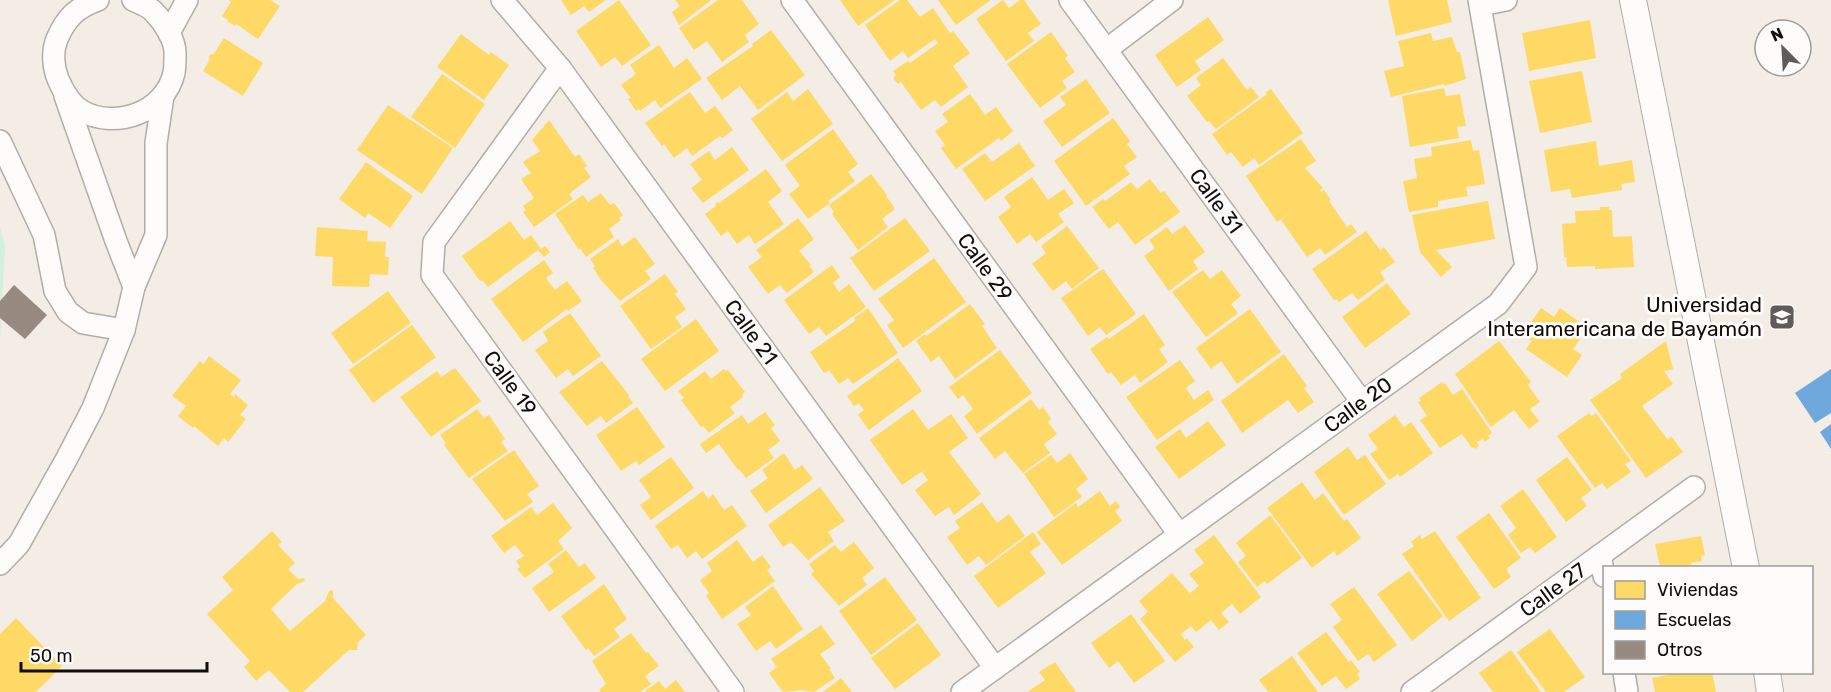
<svg xmlns="http://www.w3.org/2000/svg" width="1831" height="692" font-family="Rubik,sans-serif">
	<style>
		.green { fill: #d3f0d9 }
		.homes { fill: #ffd966 }
		.schools { fill: #6fa8dc }
		.building { fill: #978a81 }
		.lines { fill: none; stroke-linecap: round; stroke-linejoin: round }
		.minor-casing { stroke: #b2ada8; stroke-width: 24 }
		.tertiary-casing { stroke: #b2ada8; stroke-width: 28 }
		.minor { stroke: #fdfcfb; stroke-width: 21 }
		.tertiary { stroke: #fdfcfb; stroke-width: 26 }
		.labels { text-anchor: middle; stroke-width: 6; stroke-linejoin: round; paint-order: stroke }
		.street-label { font-size: 21px; fill: #110d09; stroke: #fefcfa }
		.poi-label { font-size: 21px; fill: #110d09; stroke: #fefcfa; text-anchor: end }
	</style>
	<rect width="100%" height="100%" fill="#f3ede6"/>
	<polygon class="green" points="0,227 5,246 0,340"/>
	<g class="homes">
		<polygon points="229,0 270,0 280,6 258,39 236,24 235,26 227,21 228,20 222,16 231,2"/>
		<polygon points="561,0 606,0 589,12 584,6 571,15"/>
		<polygon points="619,0 651,45 622,66 615,57 601,67 576,31"/>
		<polygon points="675,0 711,0 679,25 672,12 680,6"/>
		<polygon points="718,0 742,0 759,24 745,35 749,42 722,62 707,41 694,50 679,28"/>
		<polygon points="840,0 895,0 858,26"/>
		<polygon points="900,0 907,0 920,17 933,8 950,33 953,31 970,53 953,66 968,87 941,107 935,100 921,110 901,82 898,84 893,78 896,75 893,71 908,61 910,63 938,43 935,39 908,58 903,51 890,61 865,25"/>
		<polygon points="938,0 991,0 956,25"/>
		<polygon points="1003,0 1009,8 1020,0 1024,0 1041,24 1028,33 1034,41 1006,61 976,19"/>
		<polygon points="1388,0 1447,0 1452,22 1396,36"/>
		<polygon points="1208,17 1224,40 1195,61 1201,70 1177,87 1155,55"/>
		<polygon points="1590,20 1596,58 1529,71 1522,33"/>
		<polygon points="771,30 805,75 758,110 740,86 722,100 706,78 753,46 752,44"/>
		<polygon points="1051,32 1068,56 1065,58 1075,72 1062,81 1067,88 1040,108 1007,64"/>
		<polygon points="1431,33 1433,41 1452,37 1457,52 1460,52 1466,79 1445,86 1444,84 1391,97 1384,71 1404,66 1398,41"/>
		<polygon points="461,34 489,55 491,52 509,65 484,100 437,67"/>
		<polygon points="224,38 263,63 243,96 203,71 210,59 208,58 211,54 213,55"/>
		<polygon points="659,45 674,68 687,58 702,79 660,108 655,100 640,111 639,109 636,111 628,99 631,98 621,85 636,74 630,65"/>
		<polygon points="1223,58 1247,90 1251,87 1259,97 1216,129 1209,121 1207,122 1187,96 1201,85 1196,78"/>
		<polygon points="1582,71 1592,122 1540,133 1529,81"/>
		<polygon points="442,74 485,104 455,148 411,117"/>
		<polygon points="1086,79 1110,113 1062,147 1043,121 1066,105 1060,97"/>
		<polygon points="1444,88 1446,96 1460,94 1466,126 1457,127 1459,138 1410,147 1402,96"/>
		<polygon points="808,89 833,124 782,161 751,119 787,92 793,101"/>
		<polygon points="1271,89 1303,133 1259,165 1254,158 1243,167 1231,152 1227,155 1212,134 1267,94 1266,92"/>
		<polygon points="690,92 705,113 715,106 733,130 722,138 720,136 692,156 687,148 674,158 664,144 662,146 645,123"/>
		<polygon points="970,94 985,115 996,107 1013,131 1001,141 999,138 956,169 941,148 945,145 935,131 948,122 942,114"/>
		<polygon points="388,105 453,148 422,194 357,150"/>
		<polygon points="1113,118 1130,141 1127,144 1137,157 1124,166 1130,174 1086,206 1054,161"/>
		<polygon points="549,120 575,157 579,154 587,166 584,168 591,177 569,194 573,199 534,227 523,212 526,210 523,206 534,198 521,179 531,173 523,162 540,151 532,140"/>
		<polygon points="833,129 858,164 848,172 855,181 828,201 830,203 808,219 789,194 800,186 785,165"/>
		<polygon points="1301,139 1316,161 1305,168 1323,188 1320,190 1321,192 1324,190 1331,200 1329,201 1347,227 1351,224 1357,232 1325,255 1320,248 1307,257 1281,220 1295,210 1277,222 1246,176"/>
		<polygon points="1471,140 1473,151 1479,150 1485,184 1466,187 1468,196 1438,201 1438,207 1409,212 1403,181 1417,178 1414,159 1432,156 1431,147"/>
		<polygon points="1596,141 1599,166 1632,160 1635,182 1621,184 1622,190 1572,198 1570,189 1551,192 1544,150"/>
		<polygon points="1019,143 1035,166 985,201 962,169 985,153 992,162"/>
		<polygon points="732,147 749,170 703,203 691,188 702,180 690,164 709,151 715,160"/>
		<polygon points="366,162 413,196 390,228 368,213 365,218 339,199"/>
		<polygon points="766,169 782,191 768,202 784,224 755,244 749,235 737,244 728,231 721,236 705,214 716,206 715,204 718,202 719,203"/>
		<polygon points="871,174 887,195 886,196 894,207 894,210 882,219 888,227 858,250 832,214 834,212 829,205"/>
		<polygon points="1032,177 1048,200 1064,189 1074,203 1058,214 1064,222 1036,242 1030,234 1017,244 998,217 1011,207 1004,197"/>
		<polygon points="1150,179 1161,193 1164,191 1180,212 1135,245 1118,222 1109,229 1092,207 1103,199 1105,201 1131,182 1137,189"/>
		<polygon points="601,193 610,205 614,203 623,215 619,218 621,220 609,229 614,237 586,257 580,248 579,250 555,214 583,195 588,202"/>
		<polygon points="1488,201 1495,239 1436,250 1452,267 1441,277 1420,252 1412,215"/>
		<polygon points="1600,207 1609,207 1609,210 1612,210 1613,237 1632,236 1634,267 1595,269 1595,266 1567,267 1566,257 1564,257 1562,224 1576,223 1575,211 1600,210"/>
		<polygon points="798,218 814,239 799,251 811,265 809,266 814,272 787,293 780,285 768,294 748,267 762,257 756,250"/>
		<polygon points="905,218 930,251 874,291 850,258"/>
		<polygon points="510,221 524,240 531,235 541,249 545,246 550,252 544,257 538,250 488,287 482,280 480,281 462,256"/>
		<polygon points="1185,225 1205,252 1193,261 1198,269 1169,291 1144,256 1155,248 1149,240 1167,227 1172,234"/>
		<polygon points="1067,226 1099,268 1072,289 1066,281 1053,291 1032,264 1046,253 1041,246"/>
		<polygon points="317,227 368,231 367,241 386,242 385,257 389,257 388,275 370,274 369,287 332,286 333,257 315,256"/>
		<polygon points="1366,231 1380,250 1384,247 1395,262 1380,272 1385,280 1358,300 1352,293 1339,302 1337,299 1334,300 1312,269"/>
		<polygon points="635,237 655,264 645,271 651,279 620,301 601,280 593,268 595,266 590,259 618,239 622,246"/>
		<polygon points="934,258 966,302 903,348 887,325 894,320 878,299"/>
		<polygon points="544,260 553,273 546,278 555,290 567,281 582,301 568,311 567,309 523,342 491,299"/>
		<polygon points="832,265 840,277 833,283 839,292 849,284 866,307 826,336 819,327 809,334 784,300"/>
		<polygon points="1103,269 1136,314 1106,335 1100,327 1088,336 1061,298"/>
		<polygon points="1203,270 1210,279 1222,270 1241,296 1231,304 1238,313 1206,337 1172,292"/>
		<polygon points="665,274 678,292 675,294 686,309 675,317 682,327 651,349 620,306"/>
		<polygon points="1387,283 1411,314 1365,348 1342,317"/>
		<polygon points="388,291 411,323 353,364 331,333"/>
		<polygon points="970,304 985,324 982,326 997,348 955,379 939,356 931,362 916,341 925,334 926,336"/>
		<polygon points="868,308 898,353 853,384 848,378 839,384 829,370 824,373 810,352 855,321 854,318"/>
		<polygon points="1541,308 1554,317 1560,308 1588,328 1573,349 1582,355 1567,377 1526,349 1532,341 1522,335"/>
		<polygon points="1250,309 1281,352 1237,384 1221,361 1211,369 1196,348"/>
		<polygon points="570,313 601,356 573,376 568,369 556,378 535,350 548,341 543,332"/>
		<polygon points="1144,314 1165,345 1159,349 1168,362 1140,383 1135,375 1121,385 1111,372 1108,374 1090,349 1107,337 1109,339"/>
		<polygon points="696,319 719,351 665,391 641,359"/>
		<polygon points="412,325 436,357 373,403 349,370"/>
		<polygon points="1499,341 1531,382 1528,385 1540,402 1530,409 1539,421 1529,429 1514,410 1491,427 1455,374"/>
		<polygon points="1666,341 1673,369 1664,371 1673,384 1642,406 1668,440 1671,436 1683,452 1646,478 1590,400 1622,378 1620,374"/>
		<polygon points="1000,350 1032,393 977,434 964,416 973,409 963,395 958,399 949,387"/>
		<polygon points="1284,354 1307,386 1304,388 1314,402 1298,413 1288,400 1242,433 1221,401"/>
		<polygon points="209,356 241,380 230,394 234,397 235,394 248,405 240,415 246,419 228,442 224,438 218,446 194,426 193,428 178,416 186,406 172,396 200,361 204,364"/>
		<polygon points="898,358 922,391 869,430 858,415 864,410 859,403 854,406 847,396"/>
		<polygon points="1180,360 1195,381 1186,388 1194,400 1208,390 1214,400 1157,440 1126,397"/>
		<polygon points="602,361 629,395 628,396 633,403 606,423 601,416 587,426 559,392"/>
		<polygon points="455,368 481,401 431,437 400,397 437,371 441,377"/>
		<polygon points="724,369 726,371 728,370 745,392 742,395 743,397 730,407 735,413 709,433 703,426 701,427 681,400 684,398 678,391 705,371 711,379"/>
		<polygon points="1442,382 1443,384 1445,383 1453,395 1462,389 1492,433 1488,436 1490,438 1485,442 1483,439 1477,442 1479,446 1475,449 1474,447 1472,448 1462,434 1440,448 1420,420 1427,416 1418,402 1421,401 1419,398"/>
		<polygon points="1031,399 1039,410 1043,407 1051,419 1048,422 1057,434 1044,444 1050,453 1023,473 1005,451 995,459 979,438"/>
		<polygon points="637,407 665,447 639,465 636,461 621,471 596,435"/>
		<polygon points="477,409 484,418 489,415 505,439 501,442 508,451 469,478 444,445 446,443 440,435"/>
		<polygon points="913,409 928,430 951,414 968,438 949,452 981,494 954,515 949,507 935,516 915,490 928,480 922,472 933,464 902,485 870,440"/>
		<polygon points="765,412 775,425 771,428 780,441 768,450 774,458 746,478 739,469 738,470 719,444 706,453 700,444 742,415 748,424"/>
		<polygon points="1589,413 1591,416 1596,413 1631,461 1625,464 1631,472 1607,489 1602,483 1595,488 1557,436"/>
		<polygon points="1395,415 1404,427 1411,422 1433,453 1400,477 1398,474 1389,480 1370,454 1378,449 1368,435"/>
		<polygon points="1208,421 1226,445 1179,479 1155,447 1180,429 1186,438"/>
		<polygon points="1348,447 1357,460 1365,455 1386,484 1344,515 1314,472"/>
		<polygon points="514,450 539,486 527,494 533,502 505,521 472,479"/>
		<polygon points="784,453 795,470 802,465 813,479 766,513 750,491 768,478 762,470"/>
		<polygon points="1070,453 1088,479 1076,489 1082,497 1054,517 1024,474 1051,455 1057,463"/>
		<polygon points="671,457 694,488 651,520 640,505 651,497 639,480"/>
		<polygon points="1567,457 1592,490 1581,498 1587,506 1566,522 1536,480"/>
		<polygon points="1302,482 1315,500 1323,493 1344,521 1347,519 1361,538 1337,556 1334,551 1312,568 1267,508"/>
		<polygon points="820,487 845,521 828,532 834,541 808,560 791,542 783,547 768,525"/>
		<polygon points="1523,489 1557,537 1535,553 1530,547 1521,553 1508,535 1516,528 1500,506"/>
		<polygon points="703,491 708,499 713,494 724,510 732,505 747,526 702,559 696,551 687,558 678,545 671,549 655,526"/>
		<polygon points="1100,491 1110,506 1116,501 1120,507 1115,511 1122,521 1062,565 1037,532 1076,503 1078,507"/>
		<polygon points="982,502 997,523 1009,514 1025,536 986,565 979,556 967,565 947,537 960,528 955,521"/>
		<polygon points="553,503 572,528 558,541 564,549 525,578 517,569 520,567 516,561 524,556 515,545 504,553 491,536 531,507 537,515"/>
		<polygon points="1489,513 1521,558 1507,568 1507,571 1511,577 1494,589 1456,537"/>
		<polygon points="1270,515 1302,558 1267,584 1265,581 1257,587 1238,562 1246,556 1236,543"/>
		<polygon points="272,531 282,542 278,545 295,563 288,569 298,579 304,578 305,581 297,584 271,609 290,631 325,601 329,591 333,590 333,598 366,635 358,642 357,650 349,650 303,692 290,692 269,670 256,681 244,667 250,661 207,614 233,590 222,577"/>
		<polygon points="1435,531 1481,598 1449,621 1402,554 1414,546 1411,542 1420,535 1422,539"/>
		<polygon points="1033,532 1041,544 1030,552 1046,573 998,608 974,576"/>
		<polygon points="1214,535 1261,597 1240,614 1232,604 1221,613 1229,622 1219,630 1211,620 1196,632 1191,626 1181,634 1185,640 1187,638 1194,647 1175,662 1140,619 1148,612 1139,601 1172,573 1201,606 1190,593 1199,586 1189,574 1204,563 1194,550"/>
		<polygon points="1701,536 1705,555 1701,556 1702,561 1691,563 1692,567 1660,567 1655,544"/>
		<polygon points="737,540 753,562 762,555 771,567 767,570 775,581 722,619 706,596 709,593 700,580 712,571 707,563"/>
		<polygon points="854,542 874,568 862,578 867,585 839,606 811,574 814,571 809,564 835,545 841,552"/>
		<polygon points="566,550 579,567 585,563 596,578 549,612 532,588 554,572 548,564"/>
		<polygon points="1409,571 1443,616 1412,641 1377,594"/>
		<polygon points="885,577 917,620 871,655 839,611"/>
		<polygon points="604,584 627,619 614,629 620,637 594,656 588,648 586,650 561,616"/>
		<polygon points="773,586 803,629 776,649 770,641 756,651 737,624 751,615 745,607"/>
		<polygon points="1354,587 1397,645 1374,662 1368,654 1358,661 1333,627 1342,620 1330,604"/>
		<polygon points="1131,614 1165,661 1134,683 1118,661 1109,668 1091,643"/>
		<polygon points="16,618 62,666 36,692 0,692 0,634"/>
		<polygon points="918,623 941,655 895,689 871,658"/>
		<polygon points="821,625 835,644 820,654 831,669 829,669 835,678 814,692 802,690 783,692 769,673 777,667 771,659"/>
		<polygon points="1550,629 1585,677 1564,692 1546,692 1517,652"/>
		<polygon points="1326,632 1349,662 1351,660 1360,672 1357,674 1360,679 1346,689 1336,676 1322,686 1297,653"/>
		<polygon points="631,633 646,653 648,652 659,666 645,676 651,684 640,692 601,692 599,690 606,684 592,661"/>
		<polygon points="1511,650 1541,692 1493,692 1479,673"/>
		<polygon points="1292,656 1318,692 1268,692 1259,680"/>
		<polygon points="1055,662 1076,692 1027,692 1045,680 1039,672"/>
		<polygon points="1683,672 1712,672 1716,692 1655,692 1652,678"/>
		<polygon points="841,678 852,692 823,692"/>
		<polygon points="676,680 685,692 644,692 659,681 665,689"/>
	</g>
	<g class="schools">
		<polygon points="1831,369 1831,413 1815,423 1795,393"/>
		<polygon points="1831,424 1831,449 1820,432"/>
	</g>
	<polygon class="building" points="14,285 47,315 25,339 0,318 0,301"/>
	<g class="lines">
		<defs>
			<g id="minor">
				<path d="M98,0c-22,8 -32,18 -41,39 -5,12 -4,28 1,40 5,12 12,25 24,32 34,19 83,1 92,-38 1,-6 1,-12 1,-18 1,-15 -12,-34 -22,-44 -5,-5 -14,-8 -20,-11"/>
				<polyline points="502,0 560,68 995,668"/>
				<polyline points="792,0 1179,534"/>
				<polyline points="1070,0 1362,402"/>
				<polyline points="1481,5 1506,0"/>
				<polyline points="169,33 187,0"/>
				<polyline points="1106,50 1172,0"/>
				<polyline points="560,68 434,242 432,275 733,692"/>
				<polyline points="65,96 116,241 134,287"/>
				<polyline points="0,141 44,235 55,291 68,312 83,323 124,330"/>
				<polyline points="1600,555 1604,576"/>
				<polyline points="0,564 19,544 67,458 93,408 124,330 134,287 156,235 156,143 163,96"/>
				<polyline points="1624,672 1627,692"/>
				<polyline points="962,692 1498,304 1526,267 1479,0"/>
				<polyline points="1412,692 1694,487"/>
			</g>
			<g id="tertiary">
				<polyline points="1633,0 1746,568"/>
				<polyline points="1767,672 1770,692"/>
			</g>
		</defs>
		<use href="#minor" class="minor-casing"/>
		<use href="#tertiary" class="tertiary-casing"/>
		<use href="#minor" class="minor"/>
		<use href="#tertiary" class="tertiary"/>
	</g>
	<defs>
		<symbol id="university-square" viewBox="-11 -11 22 22"><rect x="-9" y="-9" width="18" height="18" rx="4" fill="#605b56" stroke="#fefcfa"/><path d="M0-5L7-2L0 1L-7-2ZM-4 1L0 2.5L4 1V4Q0 6-4 4Z" fill="#fff"/></symbol>
	</defs>
	<g fill-rule="evenodd">
		<use href="#university-square" x="1767" y="302" width="30" height="30"/>
	</g>
	<g class="labels">
		<g class="street-label">
			<text transform="translate(1216 201) rotate(54)" y="7">Calle 31</text>
			<text transform="translate(985 267) rotate(54)" y="7">Calle 29</text>
			<text transform="translate(751 332) rotate(54)" y="7">Calle 21</text>
			<text transform="translate(510 383) rotate(54)" y="7">Calle 19</text>
			<text transform="translate(1358 405) rotate(-36)" y="7">Calle 20</text>
			<text transform="translate(1553 590) rotate(-36)" y="7">Calle 27</text>
		</g>
		<g class="poi-label">
			<text x="1762" y="312">Universidad<tspan x="1762" dy="24">Interamericana de Bayamón</tspan></text>
		</g>
	</g>
	<rect x="1603" y="566" width="210" height="108" fill="#fefcfa" stroke="#9f9c9a" stroke-width="1.5"/>
	<rect x="1615" y="581" width="30" height="18" fill="#ffd966" stroke="#9f9c9a" stroke-width="1.5"/>
	<text x="1657" y="596" font-size="18" fill="#110d09">Viviendas</text>
	<rect x="1615" y="611" width="30" height="18" fill="#6fa8dc" stroke="#9f9c9a" stroke-width="1.5"/>
	<text x="1657" y="626" font-size="18" fill="#110d09">Escuelas</text>
	<rect x="1615" y="641" width="30" height="18" fill="#978a81" stroke="#9f9c9a" stroke-width="1.5"/>
	<text x="1657" y="656" font-size="18" fill="#110d09">Otros</text>
	<g transform="translate(1783 48) rotate(336)"><circle r="28" fill="#fefcfa" stroke="#9f9c9a" stroke-width="1.5"/>
	<path d="M0-4.5L10 22L0 15L-10 22Z" fill="#605b56"/>
	<text y="-9" font-size="16" font-weight="bold" text-anchor="middle" fill="#110d09">N</text>
	</g>
	<path d="M21 662v9h186v-9" fill="none" stroke="#110d09" stroke-width="3"/>
	<text x="30" y="662" font-size="18" fill="#110d09" stroke="#fefcfa" stroke-width="4.5" paint-order="stroke">50 m</text>
</svg>
